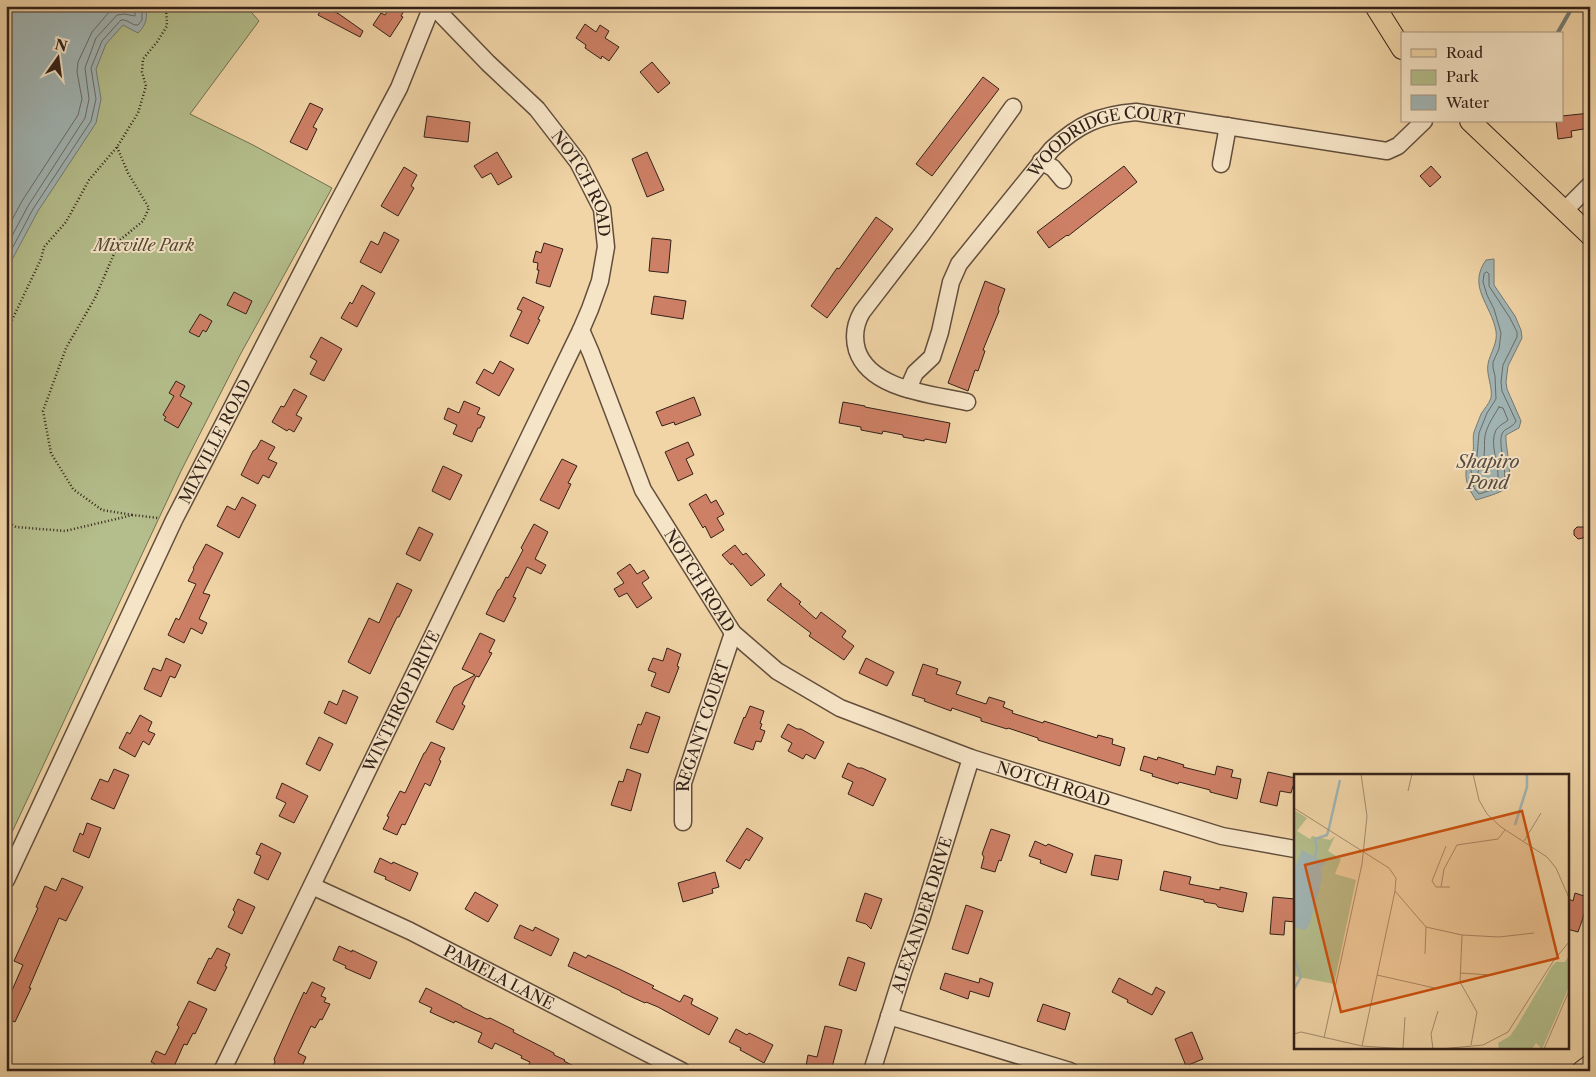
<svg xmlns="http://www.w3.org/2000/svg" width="1596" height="1077" font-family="'Libre Caslon Text',serif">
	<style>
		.green { fill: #b4be8c; stroke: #747052 }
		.water { fill: #a1b5b4; stroke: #757a76 }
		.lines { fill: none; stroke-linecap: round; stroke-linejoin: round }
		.shore { stroke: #6a6b66; stroke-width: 1 }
		.stream { stroke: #757a76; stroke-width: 4 }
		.building { fill: #ce8066; stroke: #332118 }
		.minor-casing { stroke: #624e3c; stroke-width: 19 }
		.major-casing { stroke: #332118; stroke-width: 22 }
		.path { stroke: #332118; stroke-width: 2.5; stroke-dasharray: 1 2.5; stroke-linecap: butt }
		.minor { stroke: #f6e4c6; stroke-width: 16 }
		.major { stroke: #f1d5a7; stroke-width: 20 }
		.labels { text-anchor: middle; stroke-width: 4; stroke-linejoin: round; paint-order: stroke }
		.street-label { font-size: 16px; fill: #332118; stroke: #f6e4c6 }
		.park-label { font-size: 16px; font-style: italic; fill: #534835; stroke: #f6e4c6 }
		.water-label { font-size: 18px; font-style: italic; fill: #544d47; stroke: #f6e4c6 }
		.inset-river { fill: none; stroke: #a1b5b4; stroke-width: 2.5 }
		.inset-road { fill: none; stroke: #a58d6e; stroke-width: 1 }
		.view { fill: #cd510e; fill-opacity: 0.15; stroke: #cd510e; stroke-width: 2.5 }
		.inset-edge { fill: none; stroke: #332118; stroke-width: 2.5 }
	</style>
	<rect width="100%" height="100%" fill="#f1d5a7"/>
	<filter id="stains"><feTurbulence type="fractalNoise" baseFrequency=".004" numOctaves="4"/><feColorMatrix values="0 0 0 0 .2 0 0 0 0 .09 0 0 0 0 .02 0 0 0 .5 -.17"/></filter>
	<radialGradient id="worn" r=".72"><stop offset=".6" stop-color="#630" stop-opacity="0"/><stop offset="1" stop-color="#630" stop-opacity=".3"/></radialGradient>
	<polygon class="green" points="6,6 246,6 259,21 190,114 253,145 332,188 240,355 181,471 6,845"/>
	<g class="water">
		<path d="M6,6h140c1,12 1,18 -8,27l-15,-8 -17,19 -10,25 5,30 -5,24 -58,88 -32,60z"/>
		<path d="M1494,259v26l21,31 6,14 1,8 -14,28 -2,16 1,7 14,32 -2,7 -13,7c-1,14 9,44 -1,54 -5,4 -22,9 -29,11 -8,-12 -14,-24 -7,-39 1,-2 3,-4 3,-6 3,-7 0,-16 2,-23 2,-6 5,-12 7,-18 3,-5 8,-10 10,-16 2,-11 -5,-23 -3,-34 2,-11 10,-21 8,-33 -5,-27 -29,-44 -10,-71z"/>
	</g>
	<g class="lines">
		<g class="shore">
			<polyline points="6,231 22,201 78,115 82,99 77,72 78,62 92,32 110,11 121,6"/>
			<polyline points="6,247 28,206 85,118 89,99 85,68 96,38 117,15 124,14 135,16 135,6"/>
			<path d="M6,260l27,-51 58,-88 5,-22 -5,-31 11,-27 19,-21c7,-1 11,6 17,5l4,-5v-14"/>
			<path d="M1487,272l2,2v12l21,32 7,14v5l-14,28 -2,17 1,9 14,30c-3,7 -12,7 -14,13 -5,13 9,43 -1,51 -5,4 -16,7 -22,9l-5,-6 -2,-6 -1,-13 6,-13 2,-23 8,-20 9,-14 -1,-23 -2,-8v-6l6,-13 2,-16 -7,-24 -7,-14 -4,-13 1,-8z"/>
			<path d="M1499,407l4,1 5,12c-3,3 -9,5 -12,10 -7,14 3,33 2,48l-2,2 -15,6c-9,-11 1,-19 3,-30 1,-7 0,-14 1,-20 2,-11 9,-20 14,-29z"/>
		</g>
		<polyline class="stream" points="1557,34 1573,6"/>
	</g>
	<g class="building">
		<polygon points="323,6 339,14 363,31 360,37 318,15"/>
		<polygon points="391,6 397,6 404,11 401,16 403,17 390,37 373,25 381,13 385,15"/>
		<polygon points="585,24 596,32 600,25 609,31 605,38 619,47 609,61 602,56 601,59 585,48 586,45 576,38"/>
		<polygon points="652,62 670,83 658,93 640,72"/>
		<polygon points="983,77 999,89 932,176 916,164"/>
		<polygon points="310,103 323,109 313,127 317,129 307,150 290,142"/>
		<polygon points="1590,113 1590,128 1571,131 1572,137 1558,139 1556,121 1562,121 1562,116"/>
		<polygon points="427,116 470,122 468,142 424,137"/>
		<polygon points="497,152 512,177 498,185 491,173 482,178 474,166"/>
		<polygon points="647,152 664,190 647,197 632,159"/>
		<polygon points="1124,166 1137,182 1068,236 1067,235 1049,248 1037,232"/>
		<polygon points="1431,166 1441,177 1430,187 1420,176"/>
		<polygon points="404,167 417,175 411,186 414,188 398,216 381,206"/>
		<polygon points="876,217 893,229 827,318 811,306 837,268 839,269"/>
		<polygon points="384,232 399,240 381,273 360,262 371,241 378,245"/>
		<polygon points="652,238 671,240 668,273 649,271"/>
		<polygon points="544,243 563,249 550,287 536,283 539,270 537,270 538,263 533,262 536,251 541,253"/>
		<polygon points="985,281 1005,289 998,309 999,311 983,350 985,351 978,371 975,370 968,391 948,383"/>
		<polygon points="362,285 375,293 357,327 341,318 350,302 352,304"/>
		<polygon points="234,292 252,301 246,314 227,305"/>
		<polygon points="654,296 686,301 683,319 651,314"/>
		<polygon points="523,297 544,307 538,319 540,320 528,344 510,336 522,311 517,309"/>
		<polygon points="200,314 212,321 206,332 203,330 199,337 189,332"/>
		<polygon points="321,337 342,349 324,381 310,374 317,361 310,357"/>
		<polygon points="500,361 514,369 499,396 476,383 484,369 493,374"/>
		<polygon points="176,381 185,386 180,396 192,403 178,428 164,420 166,417 163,415 174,396 169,393"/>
		<polygon points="294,389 307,396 296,415 302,418 294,432 289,429 287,431 272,422 281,406 284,407"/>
		<polygon points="694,397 701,415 675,425 674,422 662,426 656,412"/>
		<polygon points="464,401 480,408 477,414 485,417 480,428 478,428 472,442 453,434 457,425 444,419 448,408 459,413"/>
		<polygon points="843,402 865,406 865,407 950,423 946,443 925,439 924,441 903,437 903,435 883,431 882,434 861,430 861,427 839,423"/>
		<polygon points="261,440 275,447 268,459 277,463 269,478 263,475 258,484 241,475 253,451 256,449"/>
		<polygon points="688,442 694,455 686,459 693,474 678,481 665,452"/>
		<polygon points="562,459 577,466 568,483 571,484 559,509 540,500"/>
		<polygon points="443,466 462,475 450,500 432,491"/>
		<polygon points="706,494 711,503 716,500 724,514 717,518 724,530 711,538 705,526 703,528 689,504"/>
		<polygon points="242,497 256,505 239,538 217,526 227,506 235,510"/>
		<polygon points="534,524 548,532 535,559 546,565 541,574 527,567 513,597 516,598 504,622 486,614 498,590 500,589 506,577 508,578 523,550 521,548"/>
		<polygon points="419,527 433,534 420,561 406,554"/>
		<polygon points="1577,527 1586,527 1586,534 1583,538 1578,539 1574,535 1574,530"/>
		<polygon points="206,544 223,553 203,593 210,595 199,619 207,623 202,634 191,628 184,643 168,635 176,618 179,620 196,584 188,581 194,569 193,568"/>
		<polygon points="735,545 743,555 746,553 765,575 751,586 732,563 731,565 722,555"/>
		<polygon points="630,564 637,574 644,570 649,578 642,583 652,598 637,608 627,593 619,597 614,589 624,583 617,573"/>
		<polygon points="397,583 412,590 399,617 397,617 370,674 348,662 369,618 379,623"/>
		<polygon points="781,583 781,586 801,602 799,604 816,619 821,612 846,631 842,637 854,646 844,660 809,636 811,633 767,600"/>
		<polygon points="480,633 495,640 489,652 492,653 479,677 476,676 462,704 465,706 453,730 436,722 454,687 475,675 462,669"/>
		<polygon points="667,648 681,654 677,666 679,667 669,693 651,686 656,673 648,670 653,658 663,661"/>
		<polygon points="166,658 181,665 175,678 170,676 161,697 144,689 153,668 161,671"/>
		<polygon points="866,658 894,672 887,686 859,673"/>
		<polygon points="923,664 938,669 936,674 961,682 956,694 986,704 989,697 1005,702 1003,707 1013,711 1012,713 1043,723 1044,721 1097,738 1098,735 1113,739 1112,744 1125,748 1120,766 1038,740 1038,738 1008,728 1007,729 981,721 981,718 952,708 951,711 924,701 925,699 912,695"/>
		<polygon points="343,690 358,697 346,724 324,713 329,701 337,705"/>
		<polygon points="750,706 764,711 760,723 762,724 760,729 765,731 761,742 756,741 753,750 734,743 744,717 745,718"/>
		<polygon points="646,712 660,717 648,753 630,748 638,724 641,725"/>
		<polygon points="140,715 152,722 148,731 155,734 149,745 143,741 135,757 119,748 127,732 130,734"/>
		<polygon points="788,724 797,729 801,729 824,742 815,759 806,754 803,759 788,751 792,743 781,737"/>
		<polygon points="319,737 333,744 320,771 306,764"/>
		<polygon points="431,742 445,748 439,760 441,761 430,786 425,783 405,825 402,824 397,835 383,829 389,817 387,816 400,791 405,793 424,753 425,753"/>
		<polygon points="1144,756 1157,760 1158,757 1184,765 1183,767 1215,775 1217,766 1233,770 1231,777 1241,779 1237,799 1210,792 1210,790 1179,782 1178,784 1152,776 1153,774 1140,770"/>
		<polygon points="848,763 858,768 862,768 886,779 873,806 848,794 853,782 842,777"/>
		<polygon points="114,769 129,775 114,809 91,799 100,779 108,782"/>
		<polygon points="627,769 641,774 631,811 611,805 619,781 623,782"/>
		<polygon points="1268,772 1295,778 1295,784 1293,786 1291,793 1280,791 1277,806 1260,802"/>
		<polygon points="282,783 308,796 294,823 279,816 286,803 276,798"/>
		<polygon points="87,823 101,828 89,858 73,851 80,833 83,835"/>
		<polygon points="747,828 763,838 749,861 746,859 740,869 726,861"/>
		<polygon points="991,829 1010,835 1001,861 999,860 995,872 981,868 984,857 982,854"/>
		<polygon points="1035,841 1046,846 1048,844 1073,854 1066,873 1040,863 1041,860 1029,856"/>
		<polygon points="261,843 281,853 268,880 254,873 261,856 256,854"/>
		<polygon points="1095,855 1122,860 1118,880 1091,875"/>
		<polygon points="380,858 392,864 393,862 418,873 410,891 385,879 386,877 374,872"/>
		<polygon points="1164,871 1191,877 1189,884 1220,890 1220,887 1247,893 1243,912 1218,907 1216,904 1204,902 1204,900 1160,890"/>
		<polygon points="715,872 719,887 712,889 713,893 683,902 678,883"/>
		<polygon points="62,878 83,887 66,921 59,918 29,988 31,988 15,1022 6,1018 6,993 10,995 23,965 14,961 38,908 36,907 45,886 56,891"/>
		<polygon points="475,892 498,905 488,922 465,909"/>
		<polygon points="865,893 882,899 871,929 866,924 856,921"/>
		<polygon points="1575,893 1590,898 1578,932 1567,929 1567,905 1569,899 1573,901"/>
		<polygon points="1273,897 1295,899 1295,922 1285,921 1284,935 1270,934"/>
		<polygon points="238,899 255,907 242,934 228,927 235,912 233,910"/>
		<polygon points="966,905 983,911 968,954 952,949"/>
		<polygon points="520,925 533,931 535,927 559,939 551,956 514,938"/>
		<polygon points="339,946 352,952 352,950 377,962 370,979 345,968 346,966 333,960"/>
		<polygon points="217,948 230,954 225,966 227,967 215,991 197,983 209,958 211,959"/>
		<polygon points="574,952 586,958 588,955 619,969 654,986 652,988 680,1002 684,995 693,999 691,1004 718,1018 709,1035 658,1007 646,1002 645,1003 621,992 621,991 568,966"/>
		<polygon points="848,957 865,963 856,991 839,985"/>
		<polygon points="945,973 979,983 980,978 993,983 989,997 970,991 968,999 940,989"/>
		<polygon points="1119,978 1152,995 1156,987 1165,992 1152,1015 1127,1002 1128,1000 1112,992"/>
		<polygon points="312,982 325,988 321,996 326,998 324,1002 330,1004 322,1020 320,1019 315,1028 311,1026 298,1053 306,1057 300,1071 270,1071 275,1062 274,1059 292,1018 304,992 306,994"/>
		<polygon points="426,988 462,1006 462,1007 487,1019 490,1018 514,1030 513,1032 554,1053 554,1055 565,1060 564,1061 583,1071 547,1071 540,1067 538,1071 536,1071 528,1067 530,1062 521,1058 522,1056 495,1043 492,1049 478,1042 482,1033 455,1021 454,1023 430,1012 432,1008 419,1002"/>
		<polygon points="189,1001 207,1009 195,1034 193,1033 187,1045 184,1044 172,1071 152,1071 155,1064 151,1062 156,1051 165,1055 179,1027 177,1025"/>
		<polygon points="1043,1004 1070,1013 1065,1030 1037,1021"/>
		<polygon points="825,1026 842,1030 831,1071 825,1071 806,1066 808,1055 817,1057"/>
		<polygon points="736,1029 747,1035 749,1033 773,1045 764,1063 740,1050 741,1048 729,1042"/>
		<polygon points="1192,1032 1203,1059 1186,1066 1175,1039"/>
	</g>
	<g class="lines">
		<defs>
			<g id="minor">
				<path id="s1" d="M433,6l55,57 49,46 41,53 24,47 4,38 -6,34 -10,28 -9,21 10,23 52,137 90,143 44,38 63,37 131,50 251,78 73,13"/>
				<polyline points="1041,161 1053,168 1063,180"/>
				<polyline points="1221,164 1228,126"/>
				<polyline points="1564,211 1590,185"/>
				<path id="s2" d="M908,389l7,-16 17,-16 8,-25 11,-50 8,-18 93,-115c27,-25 47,-34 84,-37l251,39 11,-5 26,-25"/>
				<path d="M967,402c-35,-8 -97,-12 -110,-52 -4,-14 -2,-26 5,-38l60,-78 91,-127"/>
				<path id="s3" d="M683,822v-39l50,-150"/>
				<path id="s4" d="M6,880l168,-360 160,-310 65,-122 33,-82"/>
				<path id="s5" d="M312,886l98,45 272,140"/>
				<polyline points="889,1016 1070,1071"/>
				<path id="s6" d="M222,1071l359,-741"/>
				<path id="s7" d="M872,1071l31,-99 18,-52 50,-162"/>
			</g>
			<g id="major">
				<polyline points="1375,6 1402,49"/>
				<polyline points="1470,121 1590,235"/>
				<polyline points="1582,1071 1590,1065"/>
			</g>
		</defs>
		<use href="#minor" class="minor-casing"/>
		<use href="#major" class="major-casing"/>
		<g class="path">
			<polyline points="117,147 128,173 149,208 143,221 120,240 95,298 66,348 43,411 51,453 73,489 102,510 133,515"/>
			<polyline points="6,329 12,320 41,259 44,247 66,222 89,180 117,147 138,113 146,86 142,72 143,59 157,42 167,26 166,6"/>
			<polyline points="6,521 16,527 65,531 133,515 158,518"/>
		</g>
		<use href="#minor" class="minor"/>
		<use href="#major" class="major"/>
	</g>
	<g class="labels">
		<g class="street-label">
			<text dy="6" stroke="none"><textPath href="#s2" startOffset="341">WOODRIDGE COURT</textPath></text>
			<text dy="6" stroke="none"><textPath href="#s1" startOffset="235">NOTCH ROAD</textPath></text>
			<text dy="6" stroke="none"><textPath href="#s4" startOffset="486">MIXVILLE ROAD</textPath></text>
			<text dy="6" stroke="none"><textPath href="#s1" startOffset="670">NOTCH ROAD</textPath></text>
			<text dy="6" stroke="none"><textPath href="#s6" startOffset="411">WINTHROP DRIVE</textPath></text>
			<text dy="6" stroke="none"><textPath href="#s3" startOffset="99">REGANT COURT</textPath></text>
			<text dy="6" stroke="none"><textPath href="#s1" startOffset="1090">NOTCH ROAD</textPath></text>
			<text dy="6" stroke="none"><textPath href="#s7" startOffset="164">ALEXANDER DRIVE</textPath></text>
			<text dy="6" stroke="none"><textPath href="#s5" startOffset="208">PAMELA LANE</textPath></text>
		</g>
		<g class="park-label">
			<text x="144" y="251">Mixville Park</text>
		</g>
		<g class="water-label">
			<text x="1488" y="468">Shapiro<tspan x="1488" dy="21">Pond</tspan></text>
		</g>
	</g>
	<g transform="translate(1294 774)">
		<rect width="275" height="275" fill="#f1d5a7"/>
		<path d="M0,36l13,8 -10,13 13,8 2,-3 18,4 5,-4 -7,15 13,8 -6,15 21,6 -22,104 -40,-8zM275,181v32l-27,62 -6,-6 -4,6h-33l-1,-6 12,-7 7,-10 35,-60 4,-4h9z" fill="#b4be8c"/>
		<path d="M8,76l24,13 -5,5 1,11 -13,47 -4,4 -11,-3v-57z" fill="#a1b5b4"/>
		<path class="inset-river" d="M221,51l12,-38v-13M21,83l2,-10 -2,-8 12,-4 2,-7 11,-48M0,184l7,19 -7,12"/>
		<path class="inset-road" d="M179,0l6,26 8,14 14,13 46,30 9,11 13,30M114,17l4,-17M0,34l95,60 7,10 -1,13 31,36 36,8 37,2 35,-4M230,67l17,-28M152,72l-14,35 4,6h14M147,113l3,-18 13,-24 41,-6 7,-9M168,161l-2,47 17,30 -6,33M131,180l1,-27M166,199l31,2M83,201l62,14M0,260l7,-2 61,14 45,3M30,264l38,-174 5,-48 -6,-42M68,272l33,-155M109,274l2,-31M139,275l-2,-15 7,-23M146,275l43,-4 25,-13 46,-72 15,-18M250,275l25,-58"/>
		<path class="view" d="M228,37l36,147 -217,54 -36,-147z"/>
		<rect width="275" height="275" class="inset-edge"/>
	</g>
	<rect width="1596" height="1077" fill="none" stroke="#f1d5a7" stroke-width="25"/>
	<rect x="8" y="8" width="1581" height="1062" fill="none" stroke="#332118" stroke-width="2.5"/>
	<rect x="12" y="12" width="1571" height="1052" fill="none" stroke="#332118"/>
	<rect x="1401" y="32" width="162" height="90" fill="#f6e4c6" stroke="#a89680"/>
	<rect x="1411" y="49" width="25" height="8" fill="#f1d5a7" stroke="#a89680"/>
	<text x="1446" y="58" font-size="15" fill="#332118">Road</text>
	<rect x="1411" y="70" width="25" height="15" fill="#b4be8c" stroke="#a89680"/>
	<text x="1446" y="82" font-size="15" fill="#332118">Park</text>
	<rect x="1411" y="95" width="25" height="15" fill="#a1b5b4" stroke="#a89680"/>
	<text x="1446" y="108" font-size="15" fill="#332118">Water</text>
	<g transform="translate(58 58) rotate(14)" stroke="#f6e4c6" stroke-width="4" paint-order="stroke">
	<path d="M0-4L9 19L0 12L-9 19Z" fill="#332118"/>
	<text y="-8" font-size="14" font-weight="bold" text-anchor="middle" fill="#332118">N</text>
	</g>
	<rect width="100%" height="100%" filter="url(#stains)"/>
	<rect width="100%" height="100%" fill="url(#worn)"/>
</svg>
